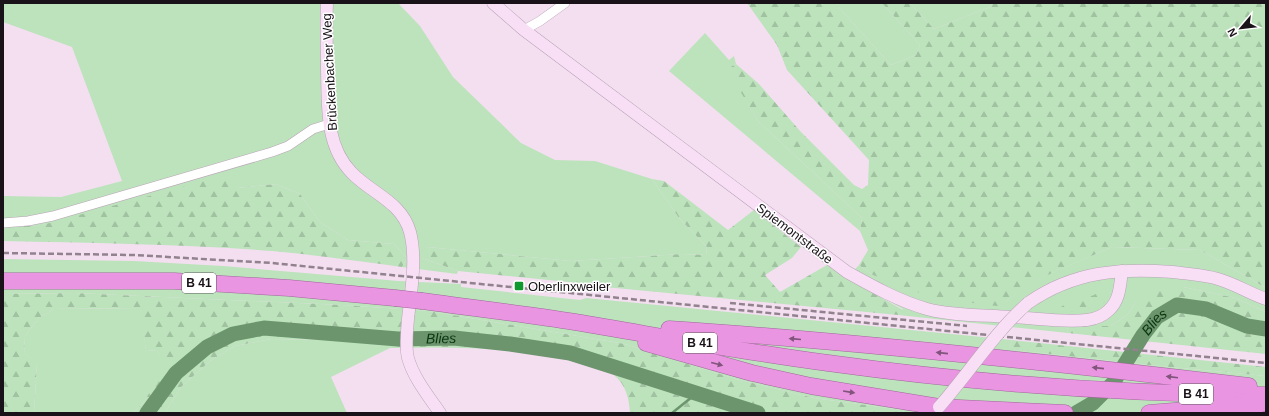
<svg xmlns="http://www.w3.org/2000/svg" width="1269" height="416" font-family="Helvetica,sans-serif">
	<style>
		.grass { fill: #bce3bc }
		.forest { fill: url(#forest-firs) }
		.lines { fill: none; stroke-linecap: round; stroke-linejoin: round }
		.stream { stroke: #6c946d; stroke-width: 2.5 }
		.river { stroke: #6c946d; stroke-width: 15 }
		.street-casing { stroke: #b9a5b6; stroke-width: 10 }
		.secondary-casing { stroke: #b9a5b6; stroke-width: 13 }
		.highway-casing { stroke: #a0679b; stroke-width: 17 }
		.street { stroke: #fff; stroke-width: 9 }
		.secondary { stroke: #f8dff6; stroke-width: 12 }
		.highway { stroke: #e995e1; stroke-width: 16 }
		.rail { stroke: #91828e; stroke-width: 2.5; stroke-dasharray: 6 3; stroke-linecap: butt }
		.secondary-bridge-casing { stroke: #b9a5b6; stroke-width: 13; stroke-linecap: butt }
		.highway-bridge-casing { stroke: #a0679b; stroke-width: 17; stroke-linecap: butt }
		.secondary-bridge { stroke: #f8dff6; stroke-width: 12 }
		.highway-bridge { stroke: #e995e1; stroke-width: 16 }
		.oneway { fill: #81547c }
		.poi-dot { fill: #0f982e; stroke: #fff; stroke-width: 1.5 }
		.labels { text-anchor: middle; stroke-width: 3; stroke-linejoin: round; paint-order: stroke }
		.shield { fill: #fff; stroke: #5e595d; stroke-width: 1 }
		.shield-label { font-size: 12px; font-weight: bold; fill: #191218 }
		.street-label { font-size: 13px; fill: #191218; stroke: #fff }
		.poi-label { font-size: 13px; fill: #191218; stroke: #fff; text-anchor: start }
		.water-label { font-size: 14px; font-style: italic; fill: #09360f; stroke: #fff }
	</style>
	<defs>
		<pattern id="forest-firs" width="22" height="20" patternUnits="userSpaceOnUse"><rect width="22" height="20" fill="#bce3bc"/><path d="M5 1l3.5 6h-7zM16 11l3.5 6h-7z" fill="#a1c2a1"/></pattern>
	</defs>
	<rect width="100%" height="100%" fill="#f4dff1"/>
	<g class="grass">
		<polygon points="3,3 398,3 420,26 453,77 521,143 555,160 595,161 652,179 679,218 707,247 706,255 681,254 571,261 427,247 422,258 458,271 457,274 402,267 407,258 394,244 348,240 320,222 300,194 276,184 237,188 42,225 3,226 3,196 61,197 122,181 72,47 3,22"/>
		<polygon points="835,3 882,3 920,45 916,55 891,65"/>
		<polygon points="910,3 993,3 990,7 934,29"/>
		<polygon points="705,33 729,60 734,56 736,64 728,69 758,121 862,218 860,231 669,71"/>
		<polygon points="1112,247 1200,250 1266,288 1266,312 1236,298 1183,287 1136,302 1128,314 1111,326 1071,326 1067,329 1068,333 898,315 903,309 847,278 859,265 873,275 1006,302 1026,284"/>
		<polygon points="3,259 134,261 223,266 399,281 461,284 461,287 580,300 586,298 1012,340 1010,346 1014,350 1149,365 1266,376 1266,409 1234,413 905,413 902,410 814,398 736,379 625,344 429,311 342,305 75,293 3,294"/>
		<polygon points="140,308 146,350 157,351 165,367 144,402 133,413 34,413 37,364 24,353 25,336 39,318 54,309"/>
		<polygon points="271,339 390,341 390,348 331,377 347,413 165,413 181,387 210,361 235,346"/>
	</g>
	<g class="forest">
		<polygon points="747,3 835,3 891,65 916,55 920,45 882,3 910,3 934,29 990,7 993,3 1266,3 1266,288 1200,250 1112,247 1027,284 1006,302 997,306 933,298 873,275 859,265 868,250 860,231 862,218 758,121 727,69 736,64 759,84 801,132 854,185 862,189 868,185 869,160 787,70 777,45"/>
		<path d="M223,176l14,12 39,-4 24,10 20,28 28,18 46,4 13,14 -5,9c-43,-6 -87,-12 -130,-16 -89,-7 -179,-8 -269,-10v-15l39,-1z"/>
		<polygon points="652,179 664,181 728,230 754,210 801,247 792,258 765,275 780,292 827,265 847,278 903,310 898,315 584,285 579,283 458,271 422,258 422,253 427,247 571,261 681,254 706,255 707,247 679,218"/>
		<polygon points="1155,287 1183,287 1236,298 1266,312 1266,354 1068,333 1067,329 1071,326 1111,326 1128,314 1136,302"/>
		<path d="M1101,291l3,1 2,7 -3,5c-12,3 -31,12 -43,5l2,-3 32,-11z"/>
		<path d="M75,293l267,12 87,6 196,33 111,35 78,19 88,12 3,3h-275c-1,-15 -4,-28 -16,-38 -5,-4 -16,-6 -23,-8 -63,-21 -135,-20 -201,-19v-7l-119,-2 -36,7 -25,15 -29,26 -16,26h-32l11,-11 20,-35 -7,-16 -11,-1 -7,-42 -85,1 -15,9 -14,18 -1,17 13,10 -3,50h-31v-119z"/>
		<polygon points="1012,340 1266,367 1266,376 1149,365 1013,350 1010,346"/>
	</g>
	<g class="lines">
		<polyline class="stream" points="672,413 697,393"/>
		<g class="river">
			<path id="s1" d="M147,413l29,-40 31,-26 26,-13 31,-6 134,11 56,-1 56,6 60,9 188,60"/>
			<path id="s2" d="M1076,413l17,-10 20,-20 30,-48 14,-18 20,-12 29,4 41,17 19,3"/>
		</g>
		<defs>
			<g id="street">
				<polyline points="524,30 540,21 565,3"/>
				<polyline points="3,223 28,221 53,216 272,152 288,146 313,129 329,124"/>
			</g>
			<g id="secondary">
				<path d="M327,3c-1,22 0,44 0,67 1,35 -2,76 25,103 19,20 50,29 58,59 7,26 1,60 -2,87 -1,13 -3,27 0,39 5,19 21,39 32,55"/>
				<path d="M493,3l31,27 323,242c25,14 52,29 80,37 26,7 57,6 84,8 24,1 53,6 76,3 8,-1 16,-4 22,-10 11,-10 11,-25 13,-39"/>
				<path d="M1028,303c46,-32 92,-35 145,-31 15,2 35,3 48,8 16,5 30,14 45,19"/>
			</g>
			<g id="highway">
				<polyline points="3,281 174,281 289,288 395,298"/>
				<path d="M422,301c51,7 102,13 153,21 84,14 168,30 253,41 145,20 291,31 438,32"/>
				<path d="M669,329c194,13 387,34 580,57"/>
				<polyline points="646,343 752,373 811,386 939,407 1065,413"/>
				<polyline points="1149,413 1261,404"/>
			</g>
		</defs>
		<use href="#street" class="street-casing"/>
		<use href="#secondary" class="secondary-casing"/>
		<use href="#highway" class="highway-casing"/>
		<use href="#street" class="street"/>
		<use href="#secondary" class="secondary"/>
		<use href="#highway" class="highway"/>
		<g class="rail">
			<polyline points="3,253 134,255 272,263 1266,363"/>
			<polyline points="730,303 967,326"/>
		</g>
		<defs>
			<path id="secondary-bridge" d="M939,407c30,-34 55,-74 89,-104"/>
			<polyline id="highway-bridge" points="395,298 422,301"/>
		</defs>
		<use href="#secondary-bridge" class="secondary-bridge-casing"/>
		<use href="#highway-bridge" class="highway-bridge-casing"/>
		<use href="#secondary-bridge" class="secondary-bridge"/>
		<use href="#highway-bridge" class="highway-bridge"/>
	</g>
	<defs><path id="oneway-solid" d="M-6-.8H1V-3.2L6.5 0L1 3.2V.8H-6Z"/></defs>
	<g class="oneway">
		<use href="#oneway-solid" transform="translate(795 339) rotate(-175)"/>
		<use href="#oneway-solid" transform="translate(942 353) rotate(-174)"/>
		<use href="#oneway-solid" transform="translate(717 364) rotate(15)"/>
		<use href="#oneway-solid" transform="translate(1098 368) rotate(-174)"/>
		<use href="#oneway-solid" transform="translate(1172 377) rotate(-173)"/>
		<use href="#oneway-solid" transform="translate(849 392) rotate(9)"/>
	</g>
	<rect class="poi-dot" x="514" y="281" width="10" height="10" rx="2"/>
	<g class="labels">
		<g class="shield">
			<rect x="182" y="273" width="34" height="20" rx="3"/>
			<rect x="683" y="333" width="34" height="20" rx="3"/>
			<rect x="1179" y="384" width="34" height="20" rx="3"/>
		</g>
		<g class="shield-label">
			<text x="199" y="287">B 41</text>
			<text x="700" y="347">B 41</text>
			<text x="1196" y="398">B 41</text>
		</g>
		<g class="street-label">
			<text transform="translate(329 72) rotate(-93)" y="5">Brückenbacher Weg</text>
			<text transform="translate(795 233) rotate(37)" y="5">Spiemontstraße</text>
		</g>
		<g class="poi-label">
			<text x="528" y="291">Oberlinxweiler</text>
		</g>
		<g class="water-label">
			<text dy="5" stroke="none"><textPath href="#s2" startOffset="122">Blies</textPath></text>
			<text dy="5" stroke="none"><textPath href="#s1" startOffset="328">Blies</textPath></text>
		</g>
	</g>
	<rect width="1269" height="416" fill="none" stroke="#191218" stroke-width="8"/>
	<g transform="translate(1241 28) rotate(242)" stroke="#ffffff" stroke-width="3" paint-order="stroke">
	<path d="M0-3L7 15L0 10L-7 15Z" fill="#191218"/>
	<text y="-6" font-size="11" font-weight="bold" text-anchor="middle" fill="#191218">N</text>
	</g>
</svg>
